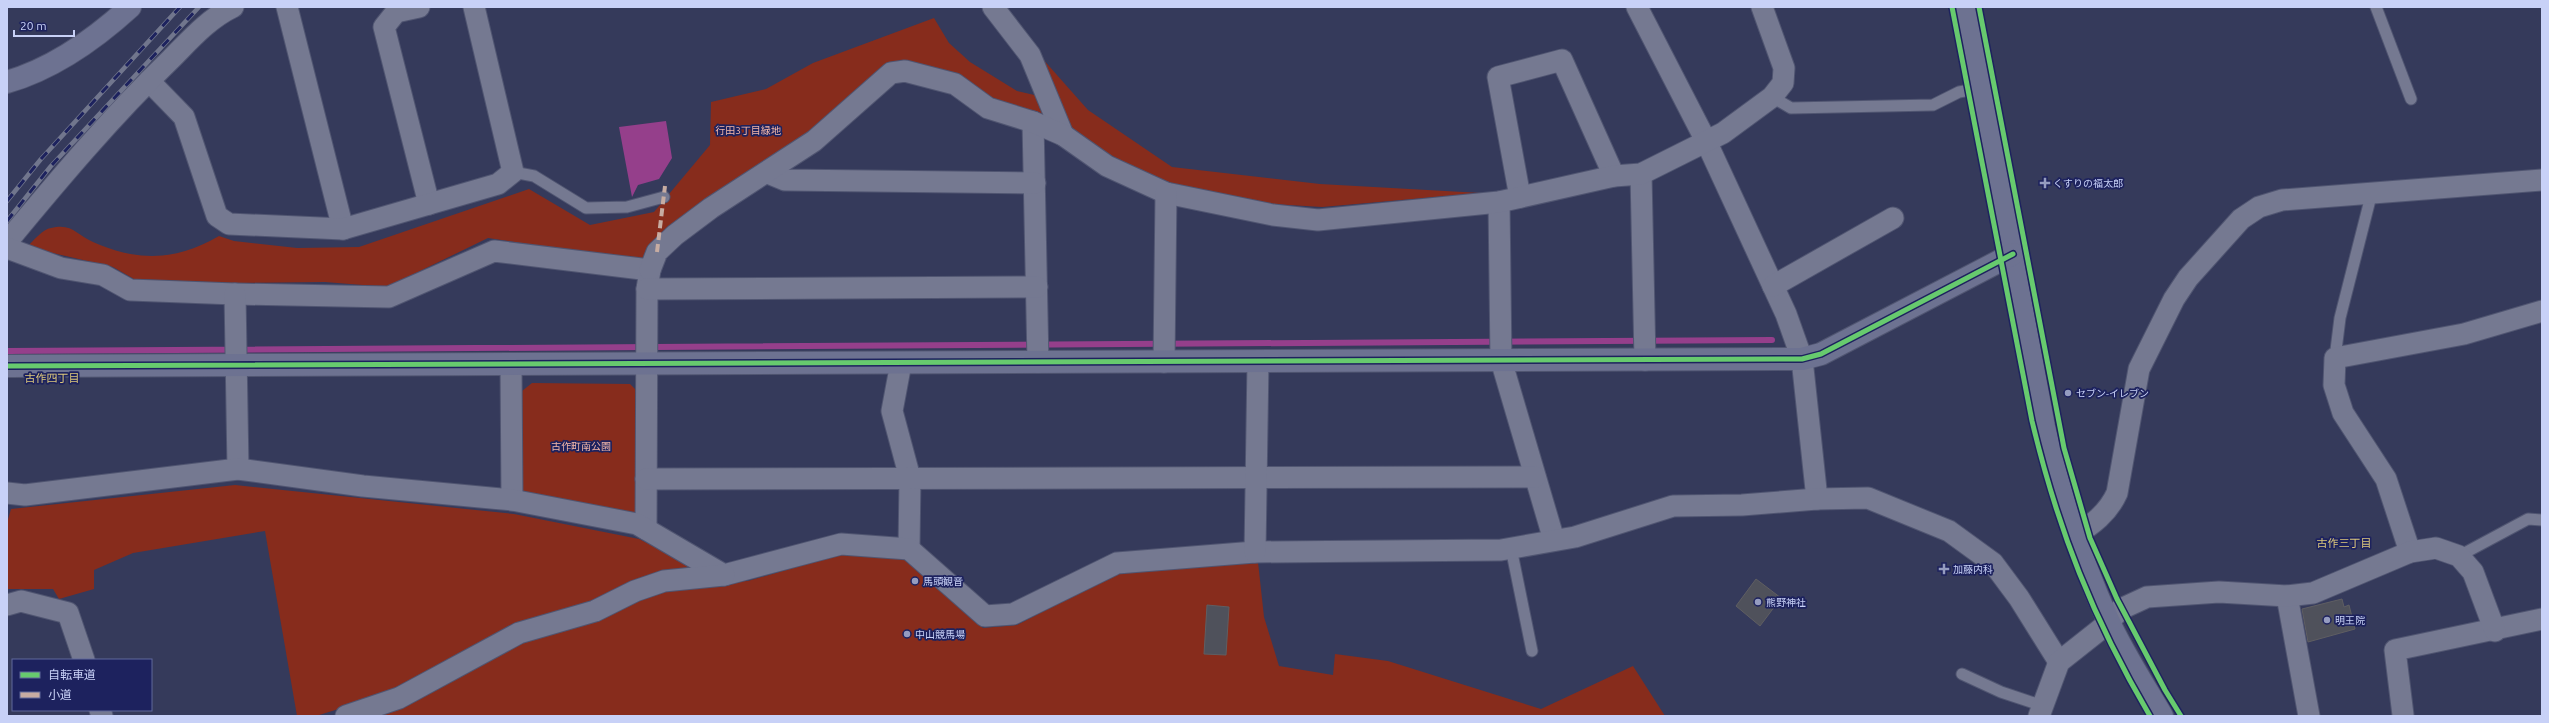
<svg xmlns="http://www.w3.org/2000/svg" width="2549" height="723" font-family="Ubuntu,'Noto Sans JP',sans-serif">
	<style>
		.green { fill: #872c1c }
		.water { fill: #953f8b }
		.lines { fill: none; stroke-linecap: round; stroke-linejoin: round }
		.stream { stroke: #953f8b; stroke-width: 6 }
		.building { fill: #4f515b; stroke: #5f5e62 }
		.lane-casing { stroke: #505571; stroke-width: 13 }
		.street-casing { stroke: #505571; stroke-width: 23 }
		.secondary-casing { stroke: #505571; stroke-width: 24 }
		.lane { stroke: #757991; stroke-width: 11 }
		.street { stroke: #757991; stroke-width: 21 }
		.secondary { stroke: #6d7291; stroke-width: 22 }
		.rail-casing { stroke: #71768d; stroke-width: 4.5 }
		.rail { stroke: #1d225e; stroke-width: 3; stroke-dasharray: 9; stroke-linecap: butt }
		.quiet { stroke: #c7aca2; stroke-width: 4; stroke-dasharray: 8 4; stroke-linecap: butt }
		.cycleway-casing { stroke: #1d225e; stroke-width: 8 }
		.cycleway { stroke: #67ca6e; stroke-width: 5 }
		.poi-dot { fill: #959cc0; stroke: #1d225e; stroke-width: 1.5 }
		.labels { text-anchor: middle; stroke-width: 3.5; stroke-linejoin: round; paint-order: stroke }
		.park-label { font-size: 10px; fill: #f4b7a8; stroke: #1d225e }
		.poi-label { font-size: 10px; fill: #c8d1f7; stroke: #1d225e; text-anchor: start }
		.neighbourhood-label { font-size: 11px; fill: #ddc87b; stroke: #1d225e }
	</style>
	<rect width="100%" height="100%" fill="#353a5b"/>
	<g class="green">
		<path d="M934,18l15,25 21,19 47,29 39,9 -15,-43 47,53 84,57 148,17 161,9 -159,14 -50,-3 -112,-23 -123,-65 -48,-20 -32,-23 -49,-9 -24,1 -74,69 -102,64 -68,63 -152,-23 -101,49 -62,-5 -92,1 -99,-4 -21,-12 -86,-20c6,-6 16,-18 24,-19 22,-5 25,7 42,14 45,20 83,19 126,-6l15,5 63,7 62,-1 170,-58 61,36 64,-13 56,-67 1,-43 55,-13 47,-26z"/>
		<polygon points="532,383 630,384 641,395 641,518 520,496 522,391"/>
		<polygon points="235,485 514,514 639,539 700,570 507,627 396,691 316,716 297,716 265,531 133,553 94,570 94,589 59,599 53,589 7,589 7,523 11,509"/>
		<polygon points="848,552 903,557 983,628 1017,625 1121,571 1258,562 1264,617 1279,666 1333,675 1335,654 1388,661 1541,709 1633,666 1665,716 369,716 524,640 638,595 717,582 748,581"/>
	</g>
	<polygon class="water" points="666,121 672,158 659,179 638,185 632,197 619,127"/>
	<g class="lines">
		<polyline class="stream" points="7,351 1772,340"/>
	</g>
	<g class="building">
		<polygon points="1756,579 1781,598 1760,626 1736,606"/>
		<polygon points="2342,599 2344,607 2349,605 2355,629 2308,642 2302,609"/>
		<polygon points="1207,605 1229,607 1226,655 1204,654"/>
	</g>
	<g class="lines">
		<defs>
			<g id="lane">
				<polyline points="2376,7 2411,99"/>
				<polyline points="1772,97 1791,108 1933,105 1959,92 1982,88"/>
				<polyline points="513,172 534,176 586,208 627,207 664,197"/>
				<polyline points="2335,358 2340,318 2372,192"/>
				<polyline points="1511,548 1532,651"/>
				<polyline points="2459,556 2528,519 2542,520"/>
				<polyline points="1962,674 2001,692 2043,706"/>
			</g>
			<g id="street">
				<polyline points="287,7 343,229"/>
				<polyline points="419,7 396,12 384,27 429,204"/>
				<polyline points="993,7 1030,55 1063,135"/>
				<polyline points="1637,7 1706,141 1786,314 1802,359 1817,499"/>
				<polyline points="149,81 184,117 217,216 229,224 343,229 498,184 513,172 474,7"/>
				<polyline points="1033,122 1038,362"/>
				<polyline points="768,173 785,180 1035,183"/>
				<polyline points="1641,174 1645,360"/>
				<polyline points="1520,197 1498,77 1562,60 1614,176"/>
				<polyline points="1499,202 1501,360 1554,540"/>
				<path d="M7,242c52,-63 105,-126 164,-183 19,-19 37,-40 62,-52"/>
				<polyline points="7,248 61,268 103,275 130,290 235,294 389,297 494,251 650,270 647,289 646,529"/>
				<polyline points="650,270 657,252 675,235 711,208 814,141 891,73 905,71 955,84 988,108 1033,122 1063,135 1107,166 1166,193 1273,215 1318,220 1499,202 1614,176 1641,174 1723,133 1772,97 1783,83 1784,68 1762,7"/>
				<polyline points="1773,286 1893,218"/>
				<polyline points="647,289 1037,287"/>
				<polyline points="235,294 238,469"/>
				<polyline points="1164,362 1166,193"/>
				<polyline points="901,363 892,411 910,478 909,549"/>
				<polyline points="511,365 512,500"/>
				<polyline points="646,479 1535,477"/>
				<polyline points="7,493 25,495 238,469 363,486 512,500 637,524 724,575 841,544 909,549 985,616 1013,614 1117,563 1255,552 1501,550 1575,537 1673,506 1742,505 1817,499 1868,498 1949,531 1993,563 2019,598 2059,662"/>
				<path d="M2074,536c18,-11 34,-23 43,-43l22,-124 35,-70 14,-21 53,-59 18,-12 23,-7 260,-20"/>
				<polyline points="1255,552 1258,361"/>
				<polyline points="2410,552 2386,479 2343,413 2334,385 2335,358 2464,334 2542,311"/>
				<polyline points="2287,596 2309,716"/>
				<polyline points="7,605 21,601 68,613 84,660"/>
				<polyline points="100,710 102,716"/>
				<polyline points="2403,715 2395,650 2542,619"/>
				<polyline points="346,716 399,698 519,633 595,611 635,591 664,581 724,575"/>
				<polyline points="2039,716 2059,662 2102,628 2121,609 2147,597 2219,592 2287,596 2313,593 2410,552 2436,548 2459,556 2473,572 2495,631"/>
			</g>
			<g id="secondary">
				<path d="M1966,7l78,420c16,67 36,131 64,193 15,33 36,65 54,96"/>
				<path d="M7,82c45,-13 89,-44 123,-75"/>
				<polyline points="7,366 1802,359 1821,354 2013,254"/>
			</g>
		</defs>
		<use href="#lane" class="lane-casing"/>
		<use href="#street" class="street-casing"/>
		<use href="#secondary" class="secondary-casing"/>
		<use href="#lane" class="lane"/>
		<use href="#street" class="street"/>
		<use href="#secondary" class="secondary"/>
		<defs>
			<g id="rail">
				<polyline points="7,201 41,159 180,7"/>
				<polyline points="7,221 51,166 199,7"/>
			</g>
		</defs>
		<use href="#rail" class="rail-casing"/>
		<use href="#rail" class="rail"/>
		<polyline class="quiet" points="657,252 665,186"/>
		<defs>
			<g id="cycleway">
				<path d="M1952,7l80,414c26,109 61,198 118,295"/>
				<polyline points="1979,7 2064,448 2090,538 2117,599 2165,690 2181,716"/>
				<polyline points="7,366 1802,359 1821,354 2013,254"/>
			</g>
		</defs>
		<use href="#cycleway" class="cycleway-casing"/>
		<use href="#cycleway" class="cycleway"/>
	</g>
	<g class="poi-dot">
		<path d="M2043 177h4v4h4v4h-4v4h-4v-4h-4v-4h4z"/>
		<circle cx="2068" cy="393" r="4"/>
		<path d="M1942 563h4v4h4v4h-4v4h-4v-4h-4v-4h4z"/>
		<circle cx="915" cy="581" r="4"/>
		<circle cx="1758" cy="602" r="4"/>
		<circle cx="2327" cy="620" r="4"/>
		<circle cx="907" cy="634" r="4"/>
	</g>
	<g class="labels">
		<g class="park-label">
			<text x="748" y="134">行田3丁目緑地</text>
			<text x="581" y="450">古作町南公園</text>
		</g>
		<g class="poi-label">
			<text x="2053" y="187">くすりの福太郎</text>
			<text x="2076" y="397">セブン-イレブン</text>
			<text x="1953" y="573">加藤内科</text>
			<text x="923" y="585">馬頭観音</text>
			<text x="1766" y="606">熊野神社</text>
			<text x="2335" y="624">明王院</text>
			<text x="915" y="638">中山競馬場</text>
		</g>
		<g class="neighbourhood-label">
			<text x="52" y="382">古作四丁目</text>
			<text x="2344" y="547">古作三丁目</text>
		</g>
	</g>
	<rect width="2549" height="723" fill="none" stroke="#c8d1f7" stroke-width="16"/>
	<rect x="12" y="659" width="140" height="52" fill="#1d225e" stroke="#61689b"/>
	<rect x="20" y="672" width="20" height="6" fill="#67ca6e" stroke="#61689b"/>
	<text x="48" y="679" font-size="12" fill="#c8d1f7">自転車道</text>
	<rect x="20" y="692" width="20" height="6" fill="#c7aca2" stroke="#61689b"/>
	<text x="48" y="699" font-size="12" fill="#c8d1f7">小道</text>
	<path d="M14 30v6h60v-6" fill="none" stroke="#c8d1f7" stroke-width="2"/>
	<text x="20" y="30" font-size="12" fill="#c8d1f7" stroke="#1d225e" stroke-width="3" paint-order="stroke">20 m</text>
</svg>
